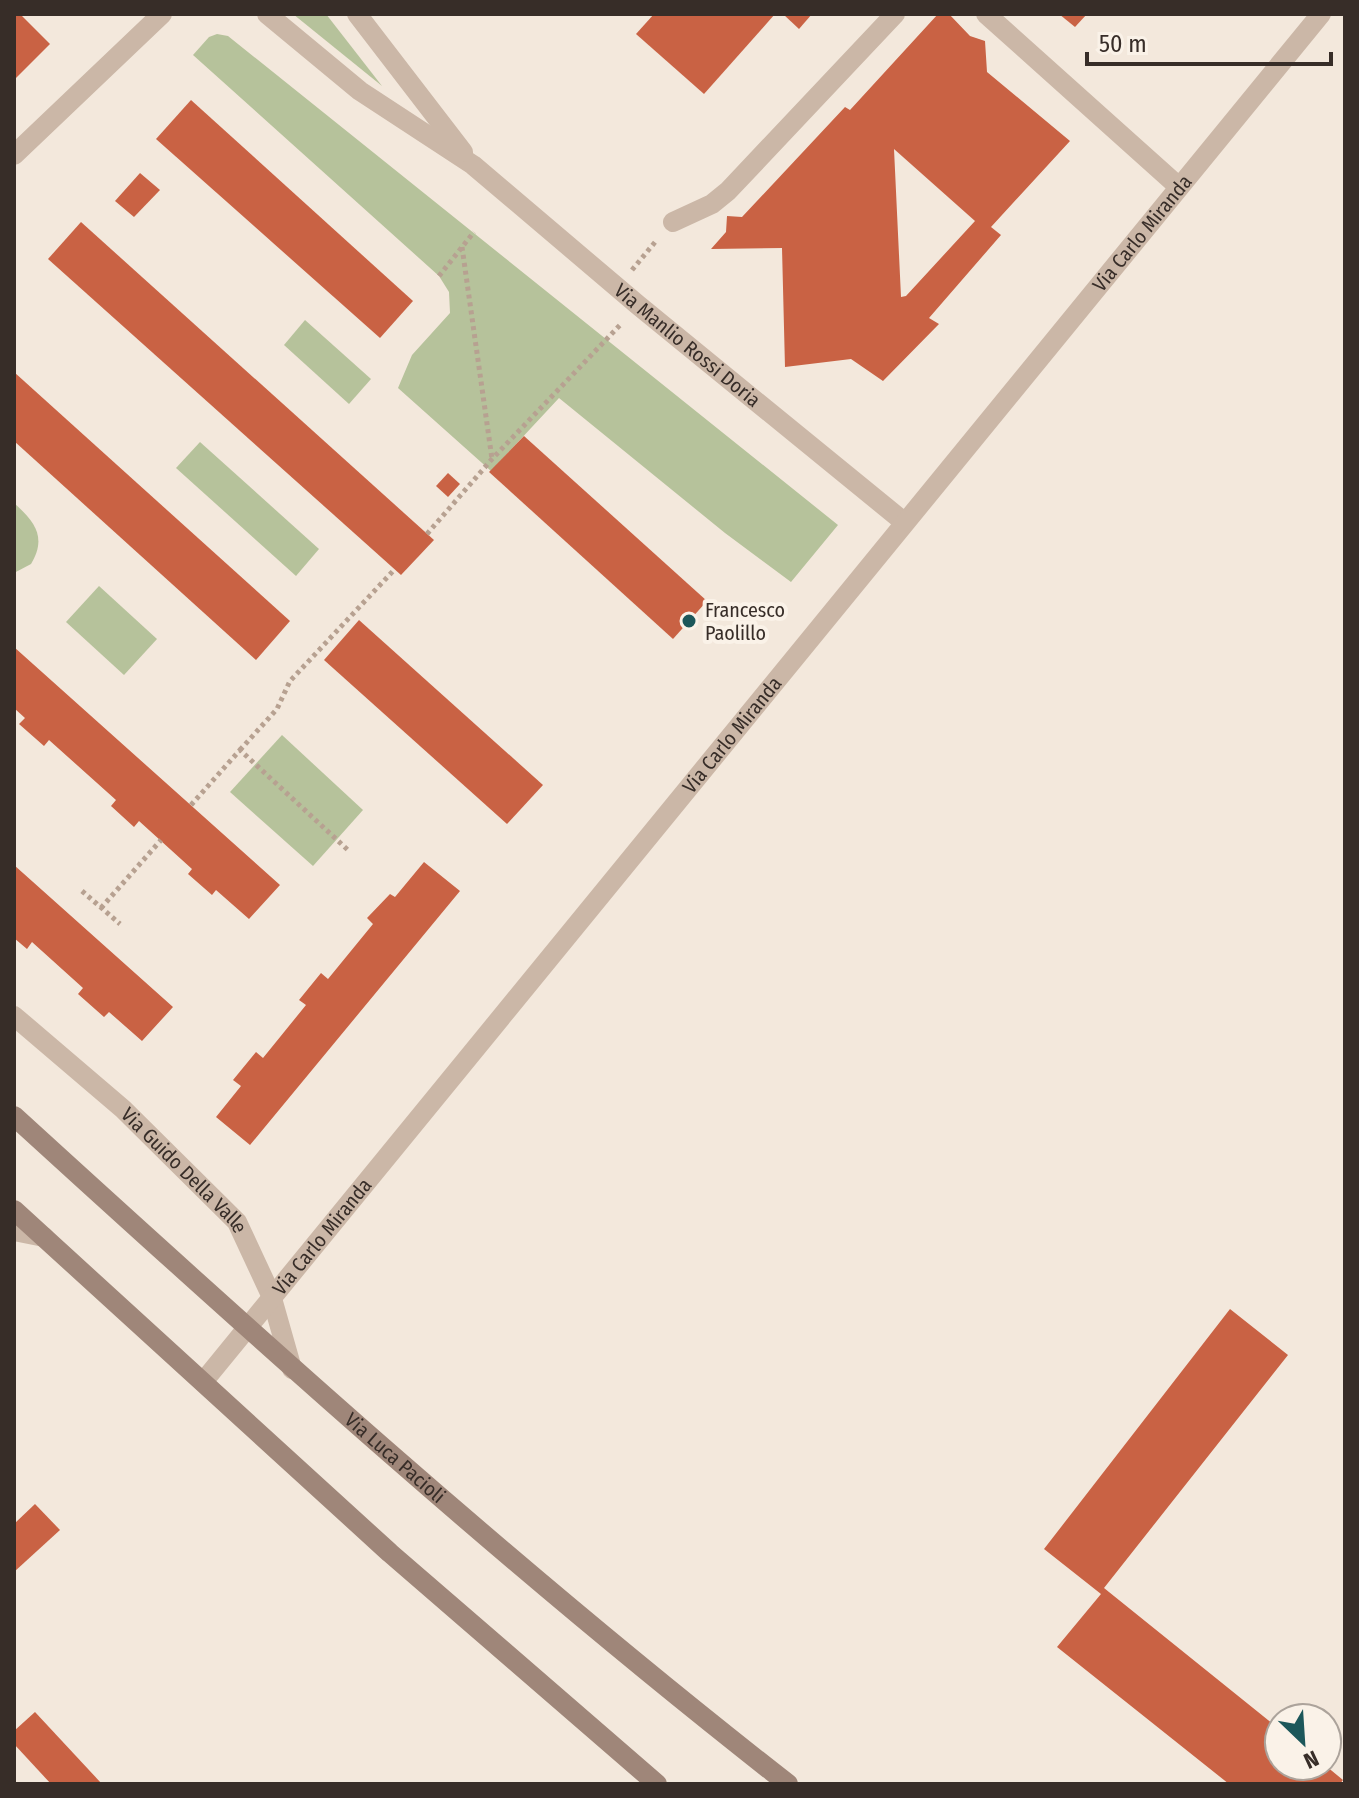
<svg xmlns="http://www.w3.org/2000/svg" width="1359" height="1798" font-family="'Fira Sans Condensed',sans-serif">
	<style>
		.green { fill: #b6c29b }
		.building { fill: #c96244; fill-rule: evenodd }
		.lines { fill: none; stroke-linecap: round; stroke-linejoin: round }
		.path { stroke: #b7a191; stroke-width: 5; stroke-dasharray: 4 4; stroke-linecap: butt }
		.street { stroke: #cbb7a7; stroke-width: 20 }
		.secondary { stroke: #9f8679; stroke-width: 20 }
		.poi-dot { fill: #1c575a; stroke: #faf2e8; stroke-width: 3 }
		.labels { text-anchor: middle; stroke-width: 8; stroke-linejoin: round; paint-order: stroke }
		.street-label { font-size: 20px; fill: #372d28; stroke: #faf2e8 }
		.poi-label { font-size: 20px; fill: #372d28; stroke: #faf2e8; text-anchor: start }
	</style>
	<rect width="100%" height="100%" fill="#f3e8dc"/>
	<g class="green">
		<polygon points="293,14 326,14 382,86"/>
		<polygon points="217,34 228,36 838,525 791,582 725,533 559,398 491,471 398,388 412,355 450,313 449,292 439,276 193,55 209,37"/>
		<polygon points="305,320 371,379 349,404 284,345"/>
		<polygon points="200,442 319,549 296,576 176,468"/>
		<path d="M14,503c21,19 33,34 17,61l-17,9z"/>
		<polygon points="99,586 157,639 124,675 66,622"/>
		<polygon points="282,735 363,810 313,866 230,792"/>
	</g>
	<g class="building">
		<polygon points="14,14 20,14 50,44 14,80"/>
		<polygon points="654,14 775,14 704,94 636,34"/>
		<polygon points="783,14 812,14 799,29"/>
		<path d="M938,14h11l21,22 15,5 2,31 83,69 -79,86 10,8 -72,83 10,6 -56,57 -32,-22 -66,8 -3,-119 -71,1 15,-17 1,-16 15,1 103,-110 5,3zM894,149l81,72 -69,75 -5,1z"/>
		<polygon points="1059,14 1087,14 1075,27"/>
		<polygon points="191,100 413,301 380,338 156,139"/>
		<polygon points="140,173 160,190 134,217 115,201"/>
		<polygon points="81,222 434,540 401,575 48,259"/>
		<polygon points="14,372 290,621 256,660 14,441"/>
		<polygon points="524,436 707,601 673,639 489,472"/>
		<polygon points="448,473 460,484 448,497 436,486"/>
		<polygon points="359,620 543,785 507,824 324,660"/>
		<polygon points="14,647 280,885 249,919 216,890 212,895 188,874 192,869 139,821 134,827 111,806 116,800 49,740 44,746 19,724 25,718 14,708"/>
		<polygon points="424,862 460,891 250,1145 216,1117 241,1086 233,1080 256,1052 263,1058 306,1005 299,1000 321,973 328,979 373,924 367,918 390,894 395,897"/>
		<polygon points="14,865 173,1007 142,1041 109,1012 104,1017 78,994 83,988 32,942 27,949 14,938"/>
		<polygon points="1230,1309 1288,1355 1104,1588 1279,1729 1279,1766 1326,1766 1343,1780 1340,1784 1229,1784 1057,1647 1101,1594 1044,1549"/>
		<polygon points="35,1504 60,1530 14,1572 14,1524"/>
		<polygon points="35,1712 102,1784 51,1784 14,1744 14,1731"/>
	</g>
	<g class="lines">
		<g class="path">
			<polyline points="462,247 492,459"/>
			<polyline points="632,270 656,241"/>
			<polyline points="439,276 474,232"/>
			<polyline points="427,534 492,459 622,323"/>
			<polyline points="240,750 277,709 290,681 394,570"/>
			<polyline points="191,805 240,750 349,851"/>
			<polyline points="82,891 120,924"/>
			<polyline points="101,908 161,840"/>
		</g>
		<g class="street">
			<path id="s1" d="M267,14l93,77 113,74 165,140 266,217"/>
			<polyline points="357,14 463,152"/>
			<polyline points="986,14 1179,187"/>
			<polyline points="14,155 162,14"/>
			<polyline points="673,222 712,204 728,191 895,14"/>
			<path id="s2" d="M14,1016l109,93 114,113 34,73 21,74"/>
			<polyline points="14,1231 44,1237"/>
			<path id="s3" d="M203,1382l1118,-1368"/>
		</g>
		<g class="secondary">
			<path id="s4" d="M14,1116c252,230 505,458 774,668"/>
			<polyline points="14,1210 390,1553 657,1784"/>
		</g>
	</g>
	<circle class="poi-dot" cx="689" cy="621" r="8"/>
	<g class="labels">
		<g class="street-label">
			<text dy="7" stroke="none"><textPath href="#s3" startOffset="1484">Via Carlo Miranda</textPath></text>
			<text dy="7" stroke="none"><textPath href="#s1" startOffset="536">Via Manlio Rossi Doria</textPath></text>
			<text dy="7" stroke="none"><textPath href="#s3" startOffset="836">Via Carlo Miranda</textPath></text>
			<text dy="7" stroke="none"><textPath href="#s2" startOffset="230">Via Guido Della Valle</textPath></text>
			<text dy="7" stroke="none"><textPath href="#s3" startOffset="188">Via Carlo Miranda</textPath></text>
			<text dy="7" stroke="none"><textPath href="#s4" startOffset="512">Via Luca Pacioli</textPath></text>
		</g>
		<g class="poi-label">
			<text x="705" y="617">Francesco<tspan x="705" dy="23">Paolillo</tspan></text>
		</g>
	</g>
	<rect width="1359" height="1798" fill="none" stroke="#372d28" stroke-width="32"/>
	<g transform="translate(1303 1742) rotate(155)"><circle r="38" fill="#faf2e8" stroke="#aca39b" stroke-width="2"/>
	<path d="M0-6L14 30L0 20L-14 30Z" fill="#1c575a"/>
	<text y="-12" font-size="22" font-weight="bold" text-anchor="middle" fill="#372d28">N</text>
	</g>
	<path d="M1087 52v12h244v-12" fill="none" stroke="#372d28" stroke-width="4"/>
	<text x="1099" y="52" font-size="24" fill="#372d28" stroke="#faf2e8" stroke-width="6" paint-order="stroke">50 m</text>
</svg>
